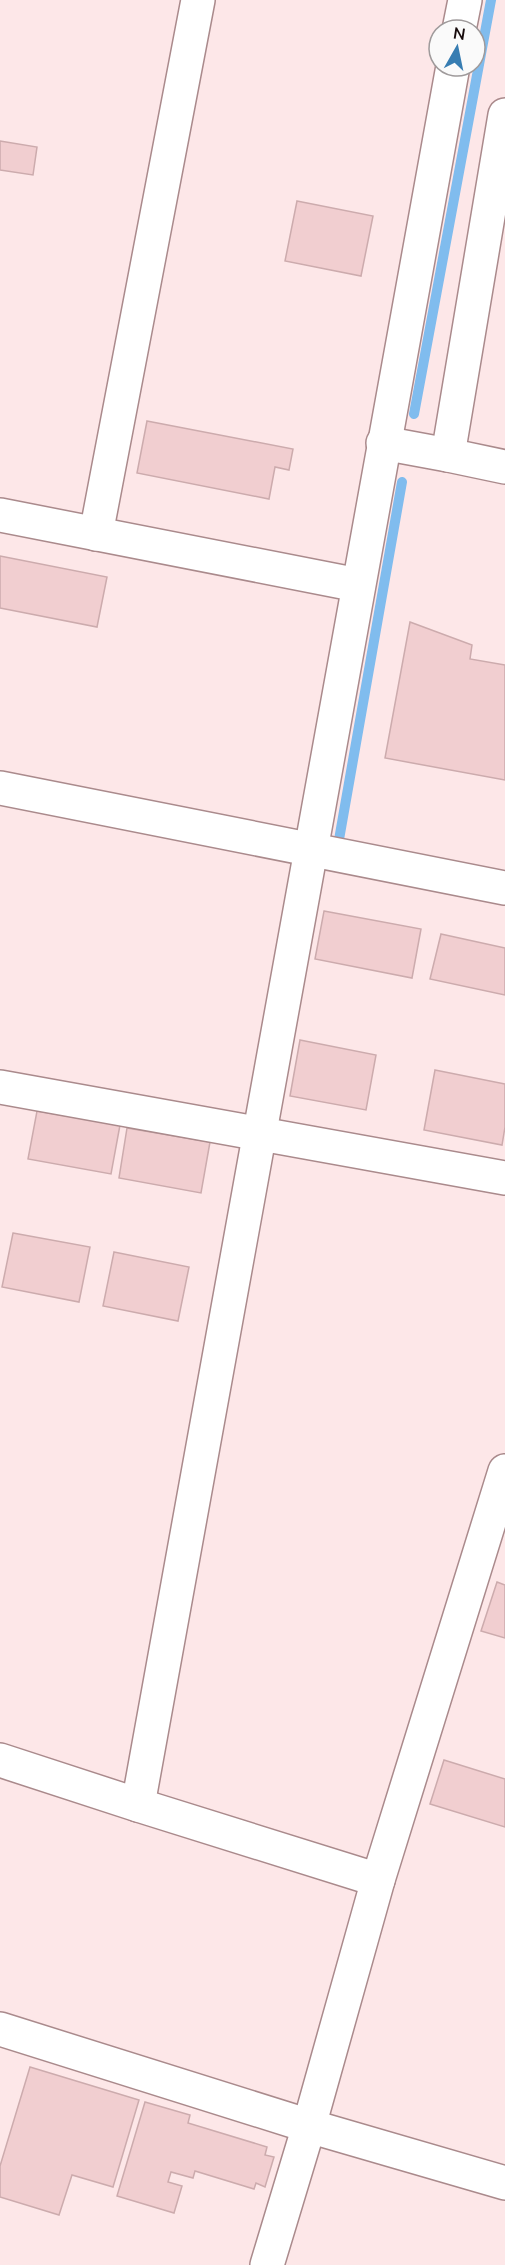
<svg xmlns="http://www.w3.org/2000/svg" width="505" height="2265" font-family="Mulish,sans-serif">
	<style>
		.lines { fill: none; stroke-linecap: round; stroke-linejoin: round }
		.stream { stroke: #80bcee; stroke-width: 10 }
		.building { fill: #f1ced0; stroke: #ccabad; stroke-width: 1.5 }
		.minor-casing { stroke: #aa8a8c; stroke-width: 36 }
		.minor { stroke: #fff; stroke-width: 33 }
	</style>
	<rect width="100%" height="100%" fill="#fde7e8"/>
	<g class="lines">
		<g class="stream">
			<polyline points="414,414 491,0"/>
			<polyline points="337,851 402,482"/>
		</g>
	</g>
	<g class="building">
		<polygon points="0,141 37,147 33,175 0,170"/>
		<polygon points="297,201 373,216 361,276 285,261"/>
		<polygon points="147,421 293,449 289,470 275,467 269,499 137,473"/>
		<polygon points="0,556 107,577 97,627 0,608"/>
		<polygon points="410,622 472,645 470,659 505,665 505,780 385,758"/>
		<polygon points="324,911 421,929 412,978 315,959"/>
		<polygon points="441,934 505,948 505,995 430,979"/>
		<polygon points="300,1040 376,1055 366,1110 290,1096"/>
		<polygon points="435,1070 505,1084 505,1127 502,1145 424,1130"/>
		<polygon points="37,1111 120,1125 111,1174 28,1159"/>
		<polygon points="127,1128 210,1142 201,1193 119,1178"/>
		<polygon points="13,1233 90,1247 79,1302 2,1287"/>
		<polygon points="114,1252 189,1267 178,1321 103,1306"/>
		<polygon points="497,1582 505,1585 505,1638 481,1631"/>
		<polygon points="444,1760 505,1779 505,1827 430,1804"/>
		<polygon points="30,2067 139,2100 113,2187 72,2175 59,2215 0,2197 0,2166"/>
		<polygon points="145,2102 190,2115 188,2123 267,2147 265,2155 274,2157 265,2187 256,2183 254,2189 195,2171 193,2178 171,2172 168,2182 182,2186 174,2213 117,2196"/>
	</g>
	<g class="lines">
		<defs>
			<g id="minor">
				<polyline points="459,30 465,0"/>
				<polyline points="505,115 448,455 505,467"/>
				<polyline points="383,443 448,455"/>
				<polyline points="0,515 358,585"/>
				<polyline points="96,534 198,0"/>
				<polyline points="0,788 505,888"/>
				<polyline points="0,1087 505,1178"/>
				<polyline points="0,1760 138,1805 378,1880"/>
				<polyline points="138,1805 453,66"/>
				<polyline points="0,2029 309,2126 505,2183"/>
				<polyline points="267,2265 309,2126 378,1880 505,1471"/>
			</g>
		</defs>
		<use href="#minor" class="minor-casing"/>
		<use href="#minor" class="minor"/>
	</g>
	<g transform="translate(457 48) rotate(9)"><circle r="28" fill="#fafafa" stroke="#9f9a9b" stroke-width="1.5"/>
	<path d="M0-4.5L10 22L0 15L-10 22Z" fill="#377db2"/>
	<text y="-9" font-size="16" font-weight="bold" text-anchor="middle" fill="#170b0c">N</text>
	</g>
</svg>
